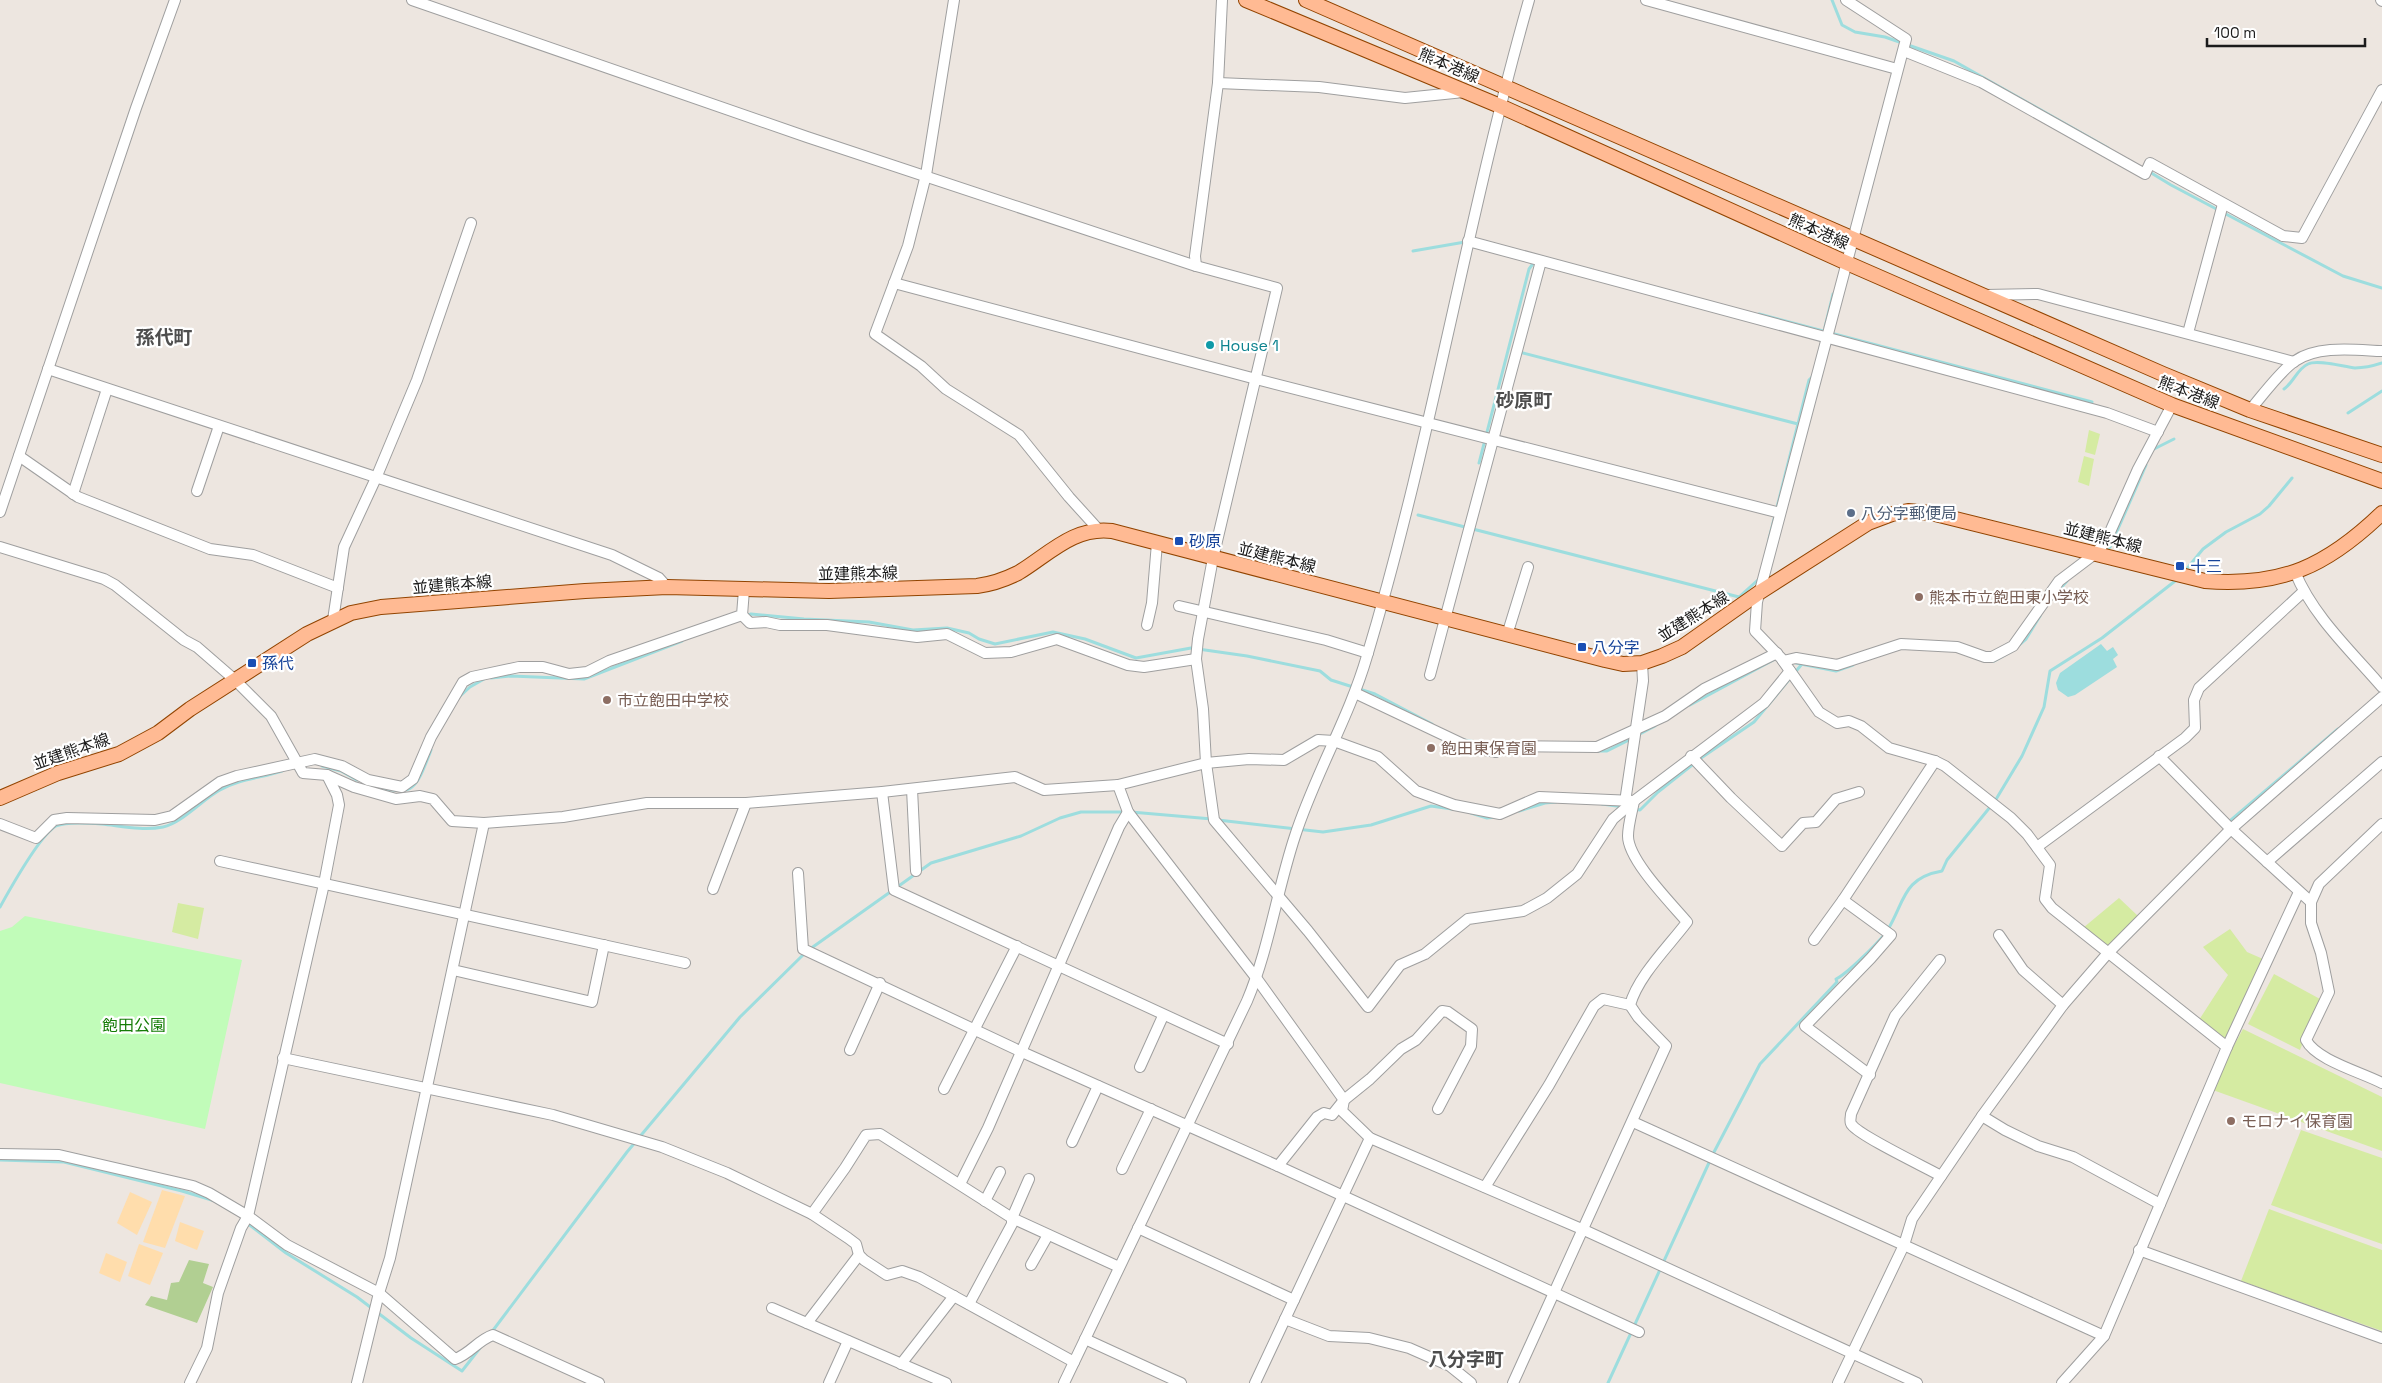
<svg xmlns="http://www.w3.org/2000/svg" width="2382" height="1383" font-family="'Space Grotesk','Noto Sans JP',sans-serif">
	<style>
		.grass { fill: #d5eba2 }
		.forest { fill: #b1cf92 }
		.sand { fill: #ffddac }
		.park { fill: #c1fcb9 }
		.water { fill: #9dddde }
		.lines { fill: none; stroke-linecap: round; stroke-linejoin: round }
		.stream { stroke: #9dddde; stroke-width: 3 }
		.minor-casing { stroke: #9f9f9f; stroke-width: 12 }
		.major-casing { stroke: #924400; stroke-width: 16 }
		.minor { stroke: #fff; stroke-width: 10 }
		.major { stroke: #ffba93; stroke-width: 14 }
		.culture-dot { fill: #0f9aa8; stroke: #fff; stroke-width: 2 }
		.service-dot { fill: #5c6f8a; stroke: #fff; stroke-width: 2 }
		.transit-dot { fill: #1a4fb4; stroke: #fff; stroke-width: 2 }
		.education-dot { fill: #8d6e63; stroke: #fff; stroke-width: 2 }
		.labels { text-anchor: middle; stroke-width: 4.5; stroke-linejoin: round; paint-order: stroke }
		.street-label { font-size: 16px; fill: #1b1b1b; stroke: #fff }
		.culture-label { font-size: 16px; fill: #0d838f; stroke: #fff; text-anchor: start }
		.service-label { font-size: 16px; fill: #4e5e75; stroke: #fff; text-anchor: start }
		.transit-label { font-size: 16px; fill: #164399; stroke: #fff; text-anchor: start }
		.education-label { font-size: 16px; fill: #785e54; stroke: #fff; text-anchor: start }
		.park-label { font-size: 16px; fill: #157c06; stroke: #fff }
		.quarter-label { font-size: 19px; font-weight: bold; fill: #4e4e4e; stroke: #fff }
	</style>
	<rect width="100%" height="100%" fill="#ede6e0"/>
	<g class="grass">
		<polygon points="2089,430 2100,434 2095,455 2085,452"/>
		<polygon points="2084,456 2094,459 2089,486 2078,482"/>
		<polygon points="2119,898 2139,917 2108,949 2083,928"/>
		<polygon points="178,903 204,908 198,939 172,932"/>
		<polygon points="2230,929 2247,952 2263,959 2226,1041 2199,1020 2228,975 2203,947"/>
		<polygon points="2274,974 2320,999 2300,1050 2248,1024"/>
		<polygon points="2243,1029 2382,1097 2382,1151 2210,1089"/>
		<polygon points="2301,1130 2382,1158 2382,1244 2271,1205"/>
		<polygon points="2269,1209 2382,1250 2382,1331 2241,1281"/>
	</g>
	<polygon class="forest" points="189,1260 209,1264 203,1283 213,1287 197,1323 145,1305 151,1296 167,1300 171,1283 179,1282"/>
	<g class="sand">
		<polygon points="162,1190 185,1196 165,1248 143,1242"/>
		<polygon points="130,1192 152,1202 137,1235 117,1223"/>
		<polygon points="180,1222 204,1231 197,1250 175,1241"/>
		<polygon points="139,1244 163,1253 150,1285 128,1276"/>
		<polygon points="106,1253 127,1262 120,1282 99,1273"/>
	</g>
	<polygon class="park" points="25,916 242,960 205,1129 0,1083 0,931 12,927"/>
	<polygon class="water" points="2101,644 2107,651 2113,647 2118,655 2113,659 2117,667 2075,695 2068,697 2058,690 2056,683 2060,673"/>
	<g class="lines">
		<g class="stream">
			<polyline points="1832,0 1842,25 1855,32 1885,37 1954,61 2108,148"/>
			<polyline points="2148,171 2171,185 2343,276 2382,288"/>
			<polyline points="1413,251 1465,242"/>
			<polyline points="1759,314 2092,402"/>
			<polyline points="1825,327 1833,294"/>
			<polyline points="1523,353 1798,424"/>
			<path d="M2284,389c10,-7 13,-20 24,-25 10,-5 36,3 47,4 10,0 18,-2 27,-5"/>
			<polyline points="2348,413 2382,391"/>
			<polyline points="2152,450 2174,439"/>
			<polyline points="1479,463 1529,269 1535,261"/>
			<polyline points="1418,515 1739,597 1759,579"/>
			<polyline points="1769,539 1809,380 1812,377"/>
			<polyline points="2105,552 2110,547 2146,465"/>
			<polyline points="2185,571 2203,549 2226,532 2260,514 2269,506 2292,478"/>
			<polyline points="2058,591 2067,581"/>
			<polyline points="746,616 751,614 804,619 869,622 913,630 947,628 969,633 979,639 995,644 1053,632 1085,639 1136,658 1191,648 1247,656 1320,671 1331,680 1375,694 1432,724"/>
			<polyline points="2019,645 2026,639 2040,616"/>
			<polyline points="1994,661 2012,651"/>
			<polyline points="1796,663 1836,671 1853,665"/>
			<polyline points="491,678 511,676 584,679 682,641"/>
			<polyline points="459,697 470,687 484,679"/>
			<polyline points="1690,705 1777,658"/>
			<polyline points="1638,735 1655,726"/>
			<polyline points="1464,740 1500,746"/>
			<polyline points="1597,751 1607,751 1633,738"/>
			<polyline points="322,766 341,771 357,780"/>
			<path d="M367,785c47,11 47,9 64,-35"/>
			<polyline points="1602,804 1624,807"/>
			<polyline points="1635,809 1640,810 1658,792 1701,758 1754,722 1802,664"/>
			<polyline points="1519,811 1545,803 1556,802"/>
			<polyline points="1131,812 1212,819"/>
			<polyline points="1471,813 1487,818 1496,817"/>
			<polyline points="1218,820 1323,832 1371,825 1431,806 1452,809"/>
			<polyline points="2231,820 2338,729"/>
			<path d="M0,907c10,-18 40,-72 56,-81 11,-5 34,-3 46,-2 19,2 41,7 61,3 19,-4 40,-28 57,-37 19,-11 41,-12 62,-19"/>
			<polyline points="810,949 931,863 1021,836 1060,818 1081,812 1125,812"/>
			<polyline points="0,1160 64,1162 182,1191 215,1201 233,1212"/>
			<polyline points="247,1223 286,1253 357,1297 411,1338 462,1371 480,1348"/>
			<polyline points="491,1333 627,1152 740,1017 805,953"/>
			<path d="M1608,1383l105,-229 47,-90 77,-82 -1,-3c11,-5 44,-38 51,-48 18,-29 15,-53 55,-60l5,-11 48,-59 27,-45 22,-49 6,-36 52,-33 77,-60"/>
		</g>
		<defs>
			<g id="minor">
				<polyline points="412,0 807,137 1196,266 1277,288 1213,558 1198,639 1196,659 1203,709 1206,763 1214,820 1308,931 1368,1007 1400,965 1425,954 1468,919 1523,911 1547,898 1577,874 1613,819 1634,801"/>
				<polyline points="954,0 926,175 908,246 875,334 921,366 946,389 1019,435 1069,497 1098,529"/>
				<polyline points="1646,0 1897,69"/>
				<polyline points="1846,0 1906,39 1757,602 1755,631 1781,658 1819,712 1837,723 1849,721 1861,726 1889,748 1935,761 1945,766 2011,818 2027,834 2050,865 2045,899 2052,908 2227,1047"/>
				<polyline points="2381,0 2382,1"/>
				<polyline points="1904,51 1981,82 2145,174 2150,163 2283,236 2302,238 2382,90"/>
				<polyline points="1218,83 1319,87 1405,98 1464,92"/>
				<polyline points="1468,241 2107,413 2158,432"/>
				<polyline points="1196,266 1195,256 1218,83 1222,0"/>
				<polyline points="894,283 1256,379 1780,513"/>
				<polyline points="1986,295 2038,294 2294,362"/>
				<polyline points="2188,333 2223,204"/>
				<polyline points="48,369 612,555 659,578 667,587"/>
				<path d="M2250,410c12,-14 31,-40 45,-49 23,-16 60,-11 87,-10"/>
				<polyline points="19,456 78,497 210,549 253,555 338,588"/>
				<polyline points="197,491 219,426"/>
				<polyline points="73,494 107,389"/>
				<polyline points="0,512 136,108 175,0"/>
				<polyline points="0,547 104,579 115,585 184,640 197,647 235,680 271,716 303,773 327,775 354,787 396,799 420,796 433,799 452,821 484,823 563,817 647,803 746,803 882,792 1015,777 1044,790 1118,785 1206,763 1249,759 1284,760 1318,740 1334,741 1378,757 1416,791 1454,805 1500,814 1539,797 1634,801 1764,703 1790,671"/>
				<path d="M2295,572c18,44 56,79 87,115"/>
				<polyline points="1179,606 1326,640 1368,653"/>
				<polyline points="742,615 750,623 766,622 780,625 827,625 917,637 947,634 985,653 1011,652 1057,639 1128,665 1144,667 1196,659"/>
				<polyline points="333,620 344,547 376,478 417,380 471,223"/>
				<polyline points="1147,625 1152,603 1157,543"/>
				<polyline points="1507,635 1528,567"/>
				<polyline points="1783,661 1796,658 1837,665 1901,644 1957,647 1985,657 1992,657 2013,646 2059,581 2096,553 2106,541 2138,469 2172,405"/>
				<polyline points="1430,675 1541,261"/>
				<polyline points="1355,693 1469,747 1496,752 1505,746 1597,747 1665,716 1704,689 1777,653"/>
				<polyline points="1691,756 1731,798 1782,846 1803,823 1816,822 1836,799 1859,792"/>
				<polyline points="2159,756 2231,829 2311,902"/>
				<polyline points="1118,785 1128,812 1257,979 1344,1100 1342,1111 1370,1138 1584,1230 1917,1383"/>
				<polyline points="912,789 916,871"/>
				<polyline points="882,792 894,890 1228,1044"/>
				<polyline points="1625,802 1643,681 1642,663"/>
				<polyline points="0,824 36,838 54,820 67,818 155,820 172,816 220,782 237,776 315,759 342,766 368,780 402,787 413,779 431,737 463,682 472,677 519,667 543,667 569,674 587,672 609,661 742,615 744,590"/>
				<path d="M2382,824l-63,60 -8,18v21l10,30 8,39 -23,48c10,20 55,32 76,43"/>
				<polyline points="2037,847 2185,738 2195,728 2194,700 2199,688 2303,592"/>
				<polyline points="220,861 685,963"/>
				<polyline points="2267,862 2382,762"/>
				<polyline points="798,873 803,949 1022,1052 1278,1166 1639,1332"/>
				<polyline points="713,889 746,803"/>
				<polyline points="1843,900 1891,935 1871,958 1805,1026 1870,1075"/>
				<polyline points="1999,935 2023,970 2063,1005"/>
				<polyline points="1814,940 1843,900 1935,761"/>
				<path d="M1940,960l-45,56 -44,98c0,4 -2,8 1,11 8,11 73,42 89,51"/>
				<polyline points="453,970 592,1002 604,945"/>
				<polyline points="850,1050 880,983"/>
				<polyline points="283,1058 553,1115 662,1147 727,1173 812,1214 848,1238 856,1244 859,1255 864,1260 887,1275 902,1271 919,1277 1074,1362"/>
				<polyline points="1140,1067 1163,1016"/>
				<polyline points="944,1089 1017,946"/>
				<polyline points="1982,1116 2005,1130 2038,1146 2073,1157 2160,1204"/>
				<polyline points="1633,1122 2104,1336"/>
				<polyline points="1072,1142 1098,1086"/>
				<path d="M0,1154l59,1 134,31 16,7 39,23 39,29 92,48 76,66c15,-5 23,-19 38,-24l106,48"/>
				<polyline points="1278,1166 1317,1117 1324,1113 1332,1115 1344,1100 1370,1079 1401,1049 1416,1040 1442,1011 1448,1012 1472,1029 1471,1046 1438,1109"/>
				<polyline points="1122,1169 1151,1109"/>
				<polyline points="960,1184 988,1128 1119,827 1128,812"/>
				<polyline points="1485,1187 1549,1085 1594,1006 1603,999 1630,1005"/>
				<polyline points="985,1201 1000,1172"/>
				<polyline points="812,1214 845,1168 866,1135 880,1134 1012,1218 1119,1267"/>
				<polyline points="1138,1228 1294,1300"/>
				<polyline points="2139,1250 2382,1338"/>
				<polyline points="1031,1265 1048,1235"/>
				<polyline points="969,1304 1012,1224 1012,1218 1029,1179"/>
				<polyline points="772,1308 946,1383"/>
				<polyline points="1285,1319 1329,1336 1369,1338 1409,1348 1450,1366 1471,1383"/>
				<polyline points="807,1323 859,1255"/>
				<polyline points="1085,1339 1181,1383"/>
				<polyline points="901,1364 954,1296"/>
				<polyline points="190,1383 207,1348 218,1293 241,1228 248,1216 324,884 339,805 337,795 327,775"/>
				<polyline points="357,1383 379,1293 390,1258 484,823"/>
				<polyline points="829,1383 848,1341"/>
				<path d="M1064,1383l183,-382c22,-52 30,-111 48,-165 20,-62 54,-118 72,-180 65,-216 100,-439 162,-656"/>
				<polyline points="1255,1383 1370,1138"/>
				<path d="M1513,1383l153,-337 -28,-29 -8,-12c8,-29 39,-59 57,-83 -16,-19 -59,-62 -59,-86 0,-11 4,-24 6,-35"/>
				<polyline points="1838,1383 1904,1245 1912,1219 1982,1116 2063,1005 2108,953 2231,829 2382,697"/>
				<polyline points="2062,1383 2104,1336 2227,1047 2299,892"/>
			</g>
			<g id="major">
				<polyline points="1246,0 1500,106 1847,263 2172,405 2382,481"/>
				<polyline points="1306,0 2163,374 2250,410 2382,455"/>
				<path d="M0,798l58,-25 61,-19 39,-21 32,-24 117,-75 44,-21 30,-6 204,-16 82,-4 162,4 148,-5c15,-2 27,-6 41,-13 30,-18 56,-47 94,-42l493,129 18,4 19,-1 20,-7 20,-9 78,-55 108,-69 24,-9 16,-3 23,2 274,68c77,6 122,-15 177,-68"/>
			</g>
		</defs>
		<use href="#minor" class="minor-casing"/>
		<use href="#major" class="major-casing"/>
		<use href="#minor" class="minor"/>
		<use href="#major" class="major"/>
	</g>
	<circle class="culture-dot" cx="1210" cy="345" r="5"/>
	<circle class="service-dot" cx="1851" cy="513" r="5"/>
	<g class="transit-dot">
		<rect x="1174" y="536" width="10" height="10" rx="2.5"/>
		<rect x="2175" y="561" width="10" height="10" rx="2.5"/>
		<rect x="1577" y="642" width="10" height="10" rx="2.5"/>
		<rect x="247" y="658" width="10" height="10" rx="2.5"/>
	</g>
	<g class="education-dot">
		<circle cx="1919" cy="597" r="5"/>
		<circle cx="607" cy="700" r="5"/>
		<circle cx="1431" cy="748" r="5"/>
		<circle cx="2231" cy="1121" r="5"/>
	</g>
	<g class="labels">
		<g class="street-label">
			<text transform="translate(1449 65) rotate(23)" y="6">熊本港線</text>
			<text transform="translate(1819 231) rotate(24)" y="6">熊本港線</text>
			<text transform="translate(2189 392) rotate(21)" y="6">熊本港線</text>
			<text transform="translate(2103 537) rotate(14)" y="6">並建熊本線</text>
			<text transform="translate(1277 557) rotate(14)" y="6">並建熊本線</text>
			<text transform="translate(858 573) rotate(-1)" y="6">並建熊本線</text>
			<text transform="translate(452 584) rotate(-5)" y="6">並建熊本線</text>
			<text transform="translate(1693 616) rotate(-32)" y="6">並建熊本線</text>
			<text transform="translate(71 751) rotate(-19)" y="6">並建熊本線</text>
		</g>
		<g class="culture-label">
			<text x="1220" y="351">House 1</text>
		</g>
		<g class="service-label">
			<text x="1861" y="519">八分字郵便局</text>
		</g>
		<g class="transit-label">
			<text x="1189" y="547">砂原</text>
			<text x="2190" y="572">十三</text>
			<text x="1592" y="653">八分字</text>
			<text x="262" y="669">孫代</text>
		</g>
		<g class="education-label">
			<text x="1929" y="603">熊本市立飽田東小学校</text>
			<text x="617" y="706">市立飽田中学校</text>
			<text x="1441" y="754">飽田東保育園</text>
			<text x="2241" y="1127">モロナイ保育園</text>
		</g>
		<g class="park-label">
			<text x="134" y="1031">飽田公園</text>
		</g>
		<g class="quarter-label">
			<text x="164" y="344">孫代町</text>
			<text x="1524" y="407">砂原町</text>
			<text x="1466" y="1366">八分字町</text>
		</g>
	</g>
	<path d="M2207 38v8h158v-8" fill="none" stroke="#1b1b1b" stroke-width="2.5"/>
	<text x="2214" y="38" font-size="15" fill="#1b1b1b" stroke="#ffffff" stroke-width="4" paint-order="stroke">100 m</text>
</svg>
